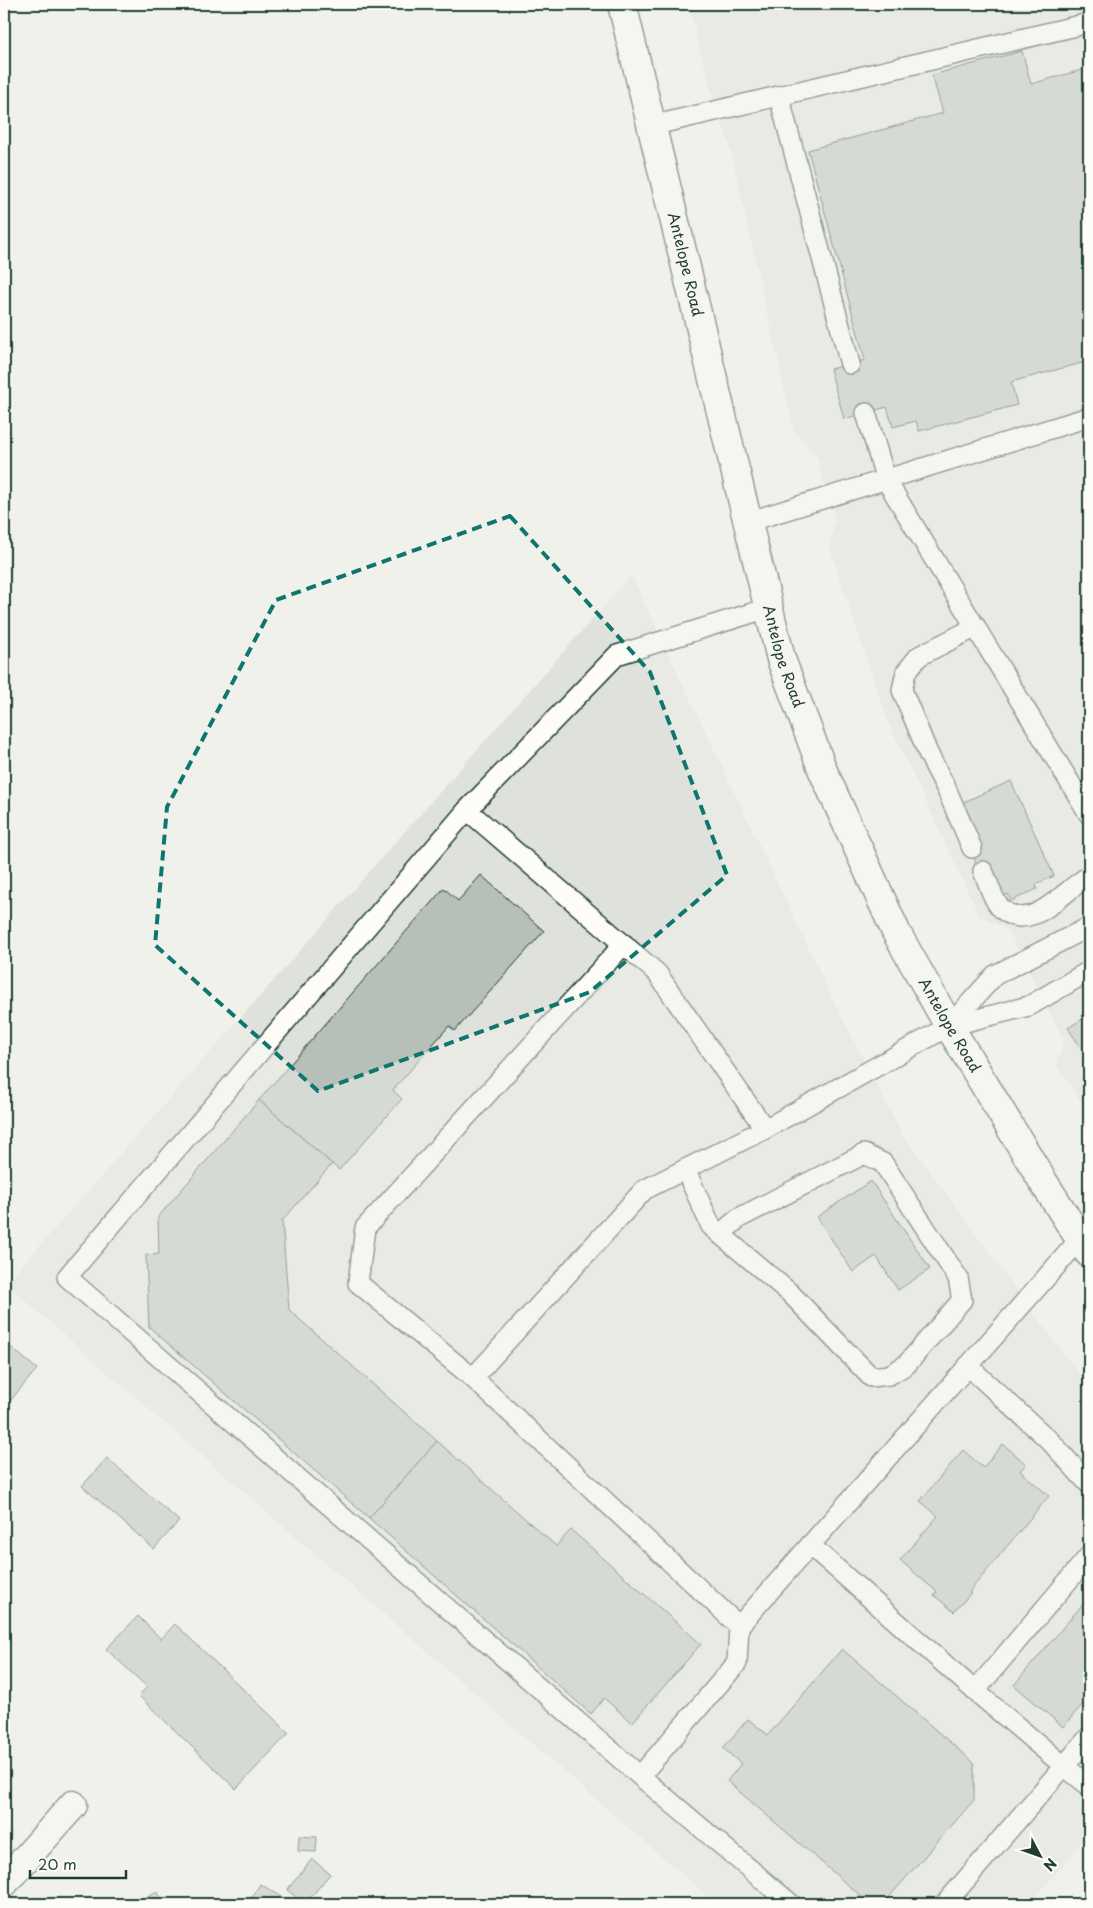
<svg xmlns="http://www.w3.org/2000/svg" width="1093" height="1908" font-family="'Playpen Sans',sans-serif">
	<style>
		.built { fill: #dfe2dc }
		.building { fill: #b6bfb8; stroke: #1f3d34 }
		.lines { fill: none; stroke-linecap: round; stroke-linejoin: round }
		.service-casing { stroke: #1f3d34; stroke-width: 22 }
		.minor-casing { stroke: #1f3d34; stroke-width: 31 }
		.secondary-casing { stroke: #1f3d34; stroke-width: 31 }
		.service { stroke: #fdfcf7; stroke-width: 19 }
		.minor { stroke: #fdfcf7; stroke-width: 28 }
		.secondary { stroke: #fdfcf7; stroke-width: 28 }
		.marked { fill: none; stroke: #0f766e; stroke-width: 4; stroke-dasharray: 10 6; stroke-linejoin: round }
		.labels { text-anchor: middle; stroke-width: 5; stroke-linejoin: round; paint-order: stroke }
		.street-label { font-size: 15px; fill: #1f3d34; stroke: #fdfcf7 }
	</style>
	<rect width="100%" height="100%" fill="#f0f1eb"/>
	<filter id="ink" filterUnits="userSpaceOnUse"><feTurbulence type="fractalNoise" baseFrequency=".02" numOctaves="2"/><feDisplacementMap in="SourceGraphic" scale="10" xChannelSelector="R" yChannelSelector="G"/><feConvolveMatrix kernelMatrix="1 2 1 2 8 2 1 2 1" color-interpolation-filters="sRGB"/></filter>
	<g filter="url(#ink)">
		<g class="built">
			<polygon points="688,4 1089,4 1089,1114 1057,1065 1064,1040 1009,931 979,915 887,719 829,546 836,519 816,455 794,431 731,150 713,97"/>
			<polygon points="631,575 834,1002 902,1134 1089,1388 1089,1834 1030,1904 716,1904 6,1284"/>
		</g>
		<g class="building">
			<polygon points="1022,51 1031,84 1089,68 1089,361 1011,382 1017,405 919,431 916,421 893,427 887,407 844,419 830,369 865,360 808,150 943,113 932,75"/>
			<polygon points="1011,781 1054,876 1036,884 1037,889 1011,901 1008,894 1002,897 980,872 970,849 959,804"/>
			<polygon points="481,875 544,931 455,1031 449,1026 393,1090 402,1099 339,1170 259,1100 444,888 458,901"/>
			<polygon points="1089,1015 1089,1060 1068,1028"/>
			<polygon points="259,1100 332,1164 282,1221 289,1310 437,1441 369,1518 149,1327 146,1255 159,1254 158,1217"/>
			<polygon points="871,1181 930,1269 898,1290 876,1256 853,1272 817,1217"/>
			<polygon points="8,1345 37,1369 4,1408 4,1351"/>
			<polygon points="437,1441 556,1546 571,1530 701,1644 632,1723 604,1698 591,1714 369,1518"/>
			<polygon points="1003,1444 1026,1464 1020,1471 1049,1496 969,1592 971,1593 954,1612 934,1595 937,1592 900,1560 938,1516 920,1501 963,1450 983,1468"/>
			<polygon points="107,1458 179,1521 154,1549 82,1486"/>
			<polygon points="1089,1597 1089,1697 1063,1727 1014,1685"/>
			<polygon points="138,1616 161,1639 175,1624 289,1733 236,1789 139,1696 147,1687 106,1649"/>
			<polygon points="842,1649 974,1763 974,1800 883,1904 870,1904 727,1781 741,1764 723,1748 748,1719 768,1735"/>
			<polygon points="299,1836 317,1837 316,1852 298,1851"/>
			<polygon points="312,1859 330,1874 305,1904 287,1890"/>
			<polygon points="260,1884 282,1897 278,1904 248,1904"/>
			<polygon points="157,1891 165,1904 133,1904"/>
		</g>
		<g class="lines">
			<defs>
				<g id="service">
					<polyline points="779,96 850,364"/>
					<polyline points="651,126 1089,23"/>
					<polyline points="866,413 886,480 1089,814"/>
					<polyline points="747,522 1089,417"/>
					<polyline points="467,810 617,655 768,608"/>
					<polyline points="972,848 946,788 928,753 902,690 906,672 919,656 976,627"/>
					<path d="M983,871c5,10 9,27 16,35 30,33 66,-18 90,-30"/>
					<polyline points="949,1026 995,975 1089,927"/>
					<polyline points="765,1129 657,973 467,810 67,1277 640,1776 791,1904"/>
					<polyline points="685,1169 711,1226 720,1234 790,1293 871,1377 889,1375 906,1365 962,1300 958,1278 883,1163 864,1154 739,1218 720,1234"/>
					<polyline points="1080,1239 739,1626 473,1378 644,1190 765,1129 949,1026 1029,1006 1089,971"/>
					<polyline points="968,1366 1050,1441 1089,1484"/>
					<polyline points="473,1378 358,1283 365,1228 624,944"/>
					<polyline points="810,1545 975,1691 1064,1766 945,1904"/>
					<polyline points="975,1691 1089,1556"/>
					<polyline points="1089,1737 1064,1766 1089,1786"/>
					<polyline points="640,1776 737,1663 739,1626"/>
				</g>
				<polyline id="minor" points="4,1883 73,1805"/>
				<g id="secondary">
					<path id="s1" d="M622,4l159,655 42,112 73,161 53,94 95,157 45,70"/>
				</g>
			</defs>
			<use href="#service" class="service-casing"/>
			<use href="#minor" class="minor-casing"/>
			<use href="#secondary" class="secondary-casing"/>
			<use href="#service" class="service"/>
			<use href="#minor" class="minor"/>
			<use href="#secondary" class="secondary"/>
		</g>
	</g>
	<path d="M0 0H1093V1908H0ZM510,516l140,156 77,203 -137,117 -272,99 -163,-146 12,-138 109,-207z" fill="#f0f1eb" fill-opacity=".55" fill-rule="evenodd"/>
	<path class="marked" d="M510,516l140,156 77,203 -137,117 -272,99 -163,-146 12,-138 109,-207z"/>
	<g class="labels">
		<g class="street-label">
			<text dy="5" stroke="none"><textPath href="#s1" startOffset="268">Antelope Road</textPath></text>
			<text dy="5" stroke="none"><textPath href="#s1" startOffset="672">Antelope Road</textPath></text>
			<text dy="5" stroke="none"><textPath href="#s1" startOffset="1078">Antelope Road</textPath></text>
		</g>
	</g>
	<rect width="1093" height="1908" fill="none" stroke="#fdfcf7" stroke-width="20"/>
	<rect x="10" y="10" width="1073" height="1888" fill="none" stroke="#1f3d34" stroke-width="2" filter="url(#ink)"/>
	<g transform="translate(1040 1856) rotate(131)" stroke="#fdfcf7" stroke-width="4" paint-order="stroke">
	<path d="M0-4L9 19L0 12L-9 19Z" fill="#1f3d34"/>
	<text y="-8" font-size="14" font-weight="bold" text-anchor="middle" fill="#1f3d34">N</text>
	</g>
	<path d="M30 1870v8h96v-8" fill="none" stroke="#1f3d34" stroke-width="2.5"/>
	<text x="38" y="1870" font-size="15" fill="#1f3d34" stroke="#fdfcf7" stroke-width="4" paint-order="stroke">20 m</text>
</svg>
